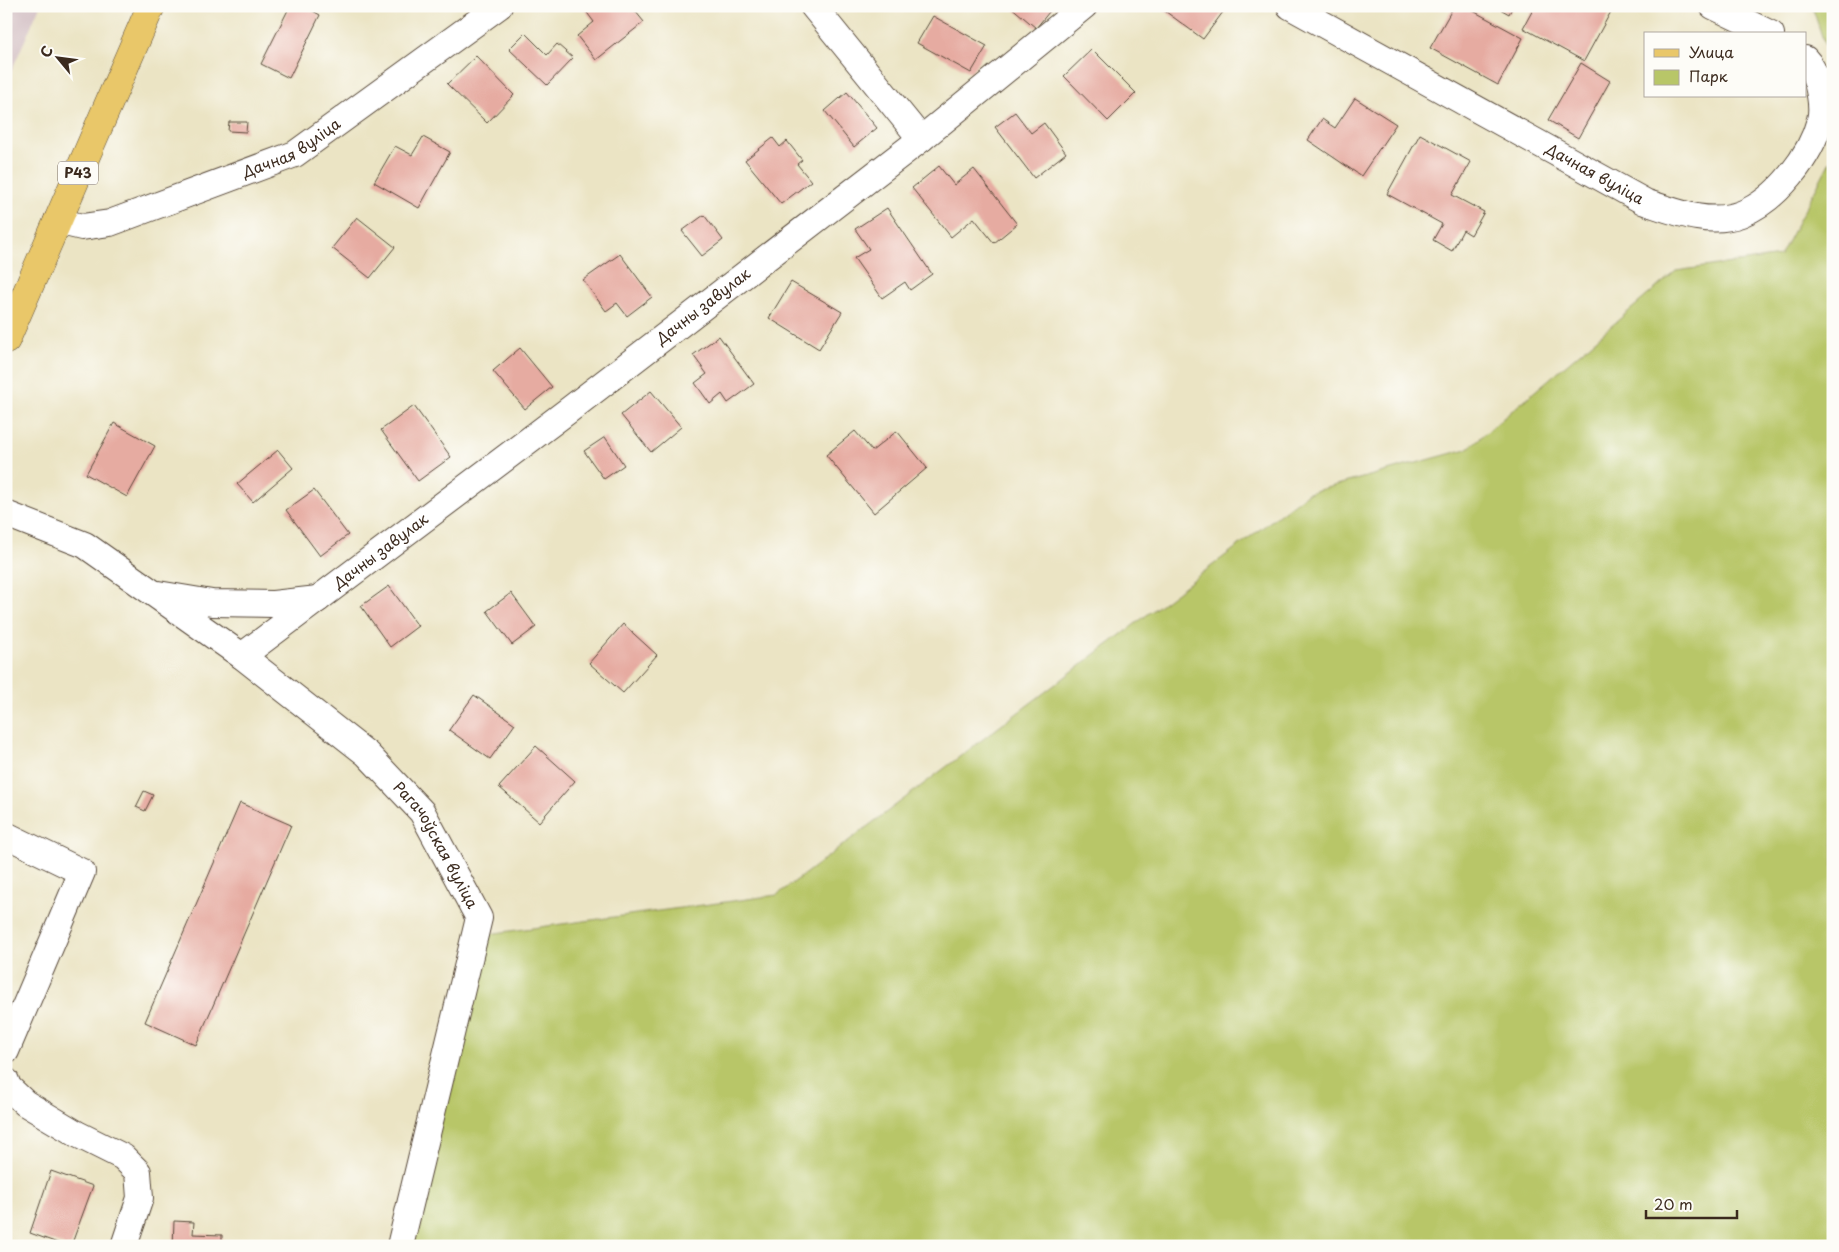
<svg xmlns="http://www.w3.org/2000/svg" width="1839" height="1252" font-family="'Playpen Sans',sans-serif">
	<style>
		.industrial { fill: #d2bec3 }
		.green { fill: #b8c668; stroke: #7a7843 }
		.building { fill: #e6aba1 }
		.lines { fill: none; stroke-linecap: round; stroke-linejoin: round }
		.minor-casing { stroke: #554637; stroke-width: 28 }
		.primary-casing { stroke: #554637; stroke-width: 29 }
		.minor { stroke: #fff; stroke-width: 26 }
		.primary { stroke: #e9c769; stroke-width: 28 }
		.labels { text-anchor: middle; stroke-width: 5; stroke-linejoin: round; paint-order: stroke }
		.shield { fill: #fdfcf7; stroke: #75695f; stroke-width: 1 }
		.shield-label { font-size: 14px; font-weight: bold; fill: #3b2a1e }
		.street-label { font-size: 15px; fill: #3b2a1e; stroke: #fdfcf7 }
	</style>
	<rect width="100%" height="100%" fill="#fdfcf7"/>
	<filter id="ink" filterUnits="userSpaceOnUse"><feTurbulence type="fractalNoise" baseFrequency=".02" numOctaves="2"/><feDisplacementMap in="SourceGraphic" scale="10" xChannelSelector="R" yChannelSelector="G"/><feConvolveMatrix kernelMatrix="1 2 1 2 8 2 1 2 1" color-interpolation-filters="sRGB"/></filter>
	<filter id="wash" filterUnits="userSpaceOnUse"><feTurbulence type="fractalNoise" baseFrequency=".0096" numOctaves="4" result="noise"/><feDisplacementMap in="SourceGraphic" scale="20" xChannelSelector="R" yChannelSelector="G"/><feGaussianBlur stdDeviation="1.12" result="paint"/><feColorMatrix in="noise" values="0 0 0 0 0 0 0 0 0 0 0 0 0 0 0 0 0 1.4 0 .05"/><feComposite in="paint" operator="in"/></filter>
	<g filter="url(#wash)">
		<rect width="100%" height="100%" fill="#ebe4c4"/>
		<polygon class="industrial" points="6,6 40,6 6,83"/>
		<g class="green">
			<polygon points="1823,6 1833,6 1833,70 1813,9"/>
			<polygon points="1833,156 1833,1246 409,1246 488,934 777,895 1308,493 1467,449 1676,271 1780,256"/>
		</g>
		<g id="blocks">
			<g class="building">
				<polygon points="290,6 304,6 320,15 289,78 261,64"/>
				<polygon points="582,6 631,6 644,22 596,60 577,36 594,22"/>
				<polygon points="1010,6 1054,6 1036,28"/>
				<polygon points="1158,6 1216,6 1223,12 1203,39"/>
				<polygon points="1454,6 1464,6 1523,38 1498,85 1430,48"/>
				<polygon points="1495,6 1513,6 1509,14"/>
				<polygon points="1535,6 1614,6 1584,61 1523,28"/>
				<polygon points="933,16 987,46 971,73 917,43"/>
				<polygon points="525,33 547,55 557,44 573,58 547,85 509,49"/>
				<polygon points="1092,49 1136,93 1108,121 1064,76"/>
				<polygon points="476,56 514,95 487,123 447,84"/>
				<polygon points="1581,63 1610,81 1578,138 1548,120"/>
				<polygon points="847,92 877,128 854,147 825,111"/>
				<polygon points="1355,98 1396,124 1361,176 1308,140 1322,119 1335,128"/>
				<polygon points="1015,112 1031,133 1044,123 1066,153 1034,178 995,127"/>
				<polygon points="229,122 247,122 246,132 228,131"/>
				<polygon points="1420,134 1471,162 1452,195 1484,212 1471,235 1463,230 1452,251 1433,240 1442,224 1387,194"/>
				<polygon points="423,137 450,152 419,208 374,182 395,146 412,155"/>
				<polygon points="773,138 780,147 787,141 802,160 797,164 811,181 781,204 745,160"/>
				<polygon points="939,166 954,185 974,169 1017,224 994,243 974,218 951,237 912,188"/>
				<polygon points="887,208 932,274 910,290 905,282 882,298 854,258 869,249 855,229"/>
				<polygon points="704,215 723,240 702,256 682,231"/>
				<polygon points="357,217 395,247 370,278 332,248"/>
				<polygon points="620,254 652,297 627,316 617,303 606,311 583,280"/>
				<polygon points="791,282 842,312 819,349 769,318"/>
				<polygon points="719,336 754,384 728,403 722,394 710,404 695,383 707,374 693,355"/>
				<polygon points="520,348 552,387 525,409 493,371"/>
				<polygon points="651,391 681,427 651,452 621,415"/>
				<polygon points="414,406 451,457 418,481 381,430"/>
				<polygon points="114,423 155,446 127,497 86,474"/>
				<polygon points="855,431 872,451 897,431 927,468 874,513 826,455"/>
				<polygon points="605,437 624,465 604,479 584,451"/>
				<polygon points="278,450 293,468 253,502 237,484"/>
				<polygon points="314,490 348,535 320,556 286,510"/>
				<polygon points="389,586 418,626 390,647 361,606"/>
				<polygon points="511,593 536,627 512,645 487,611"/>
				<polygon points="623,624 657,655 623,693 589,663"/>
				<polygon points="474,695 515,724 490,759 449,730"/>
				<polygon points="536,746 575,781 539,822 499,787"/>
				<polygon points="144,791 153,795 145,811 136,807"/>
				<polygon points="240,803 291,825 196,1045 145,1022"/>
				<polygon points="51,1171 93,1186 71,1246 66,1246 30,1233"/>
				<polygon points="174,1221 194,1222 193,1234 222,1235 222,1246 173,1246"/>
			</g>
		</g>
	</g>
	<g filter="url(#ink)">
		<use href="#blocks" fill-opacity="0" stroke="#554637" stroke-width="1"/>
		<g class="lines">
			<defs>
				<g id="minor">
					<polyline points="813,6 921,139"/>
					<path id="s1" d="M1290,6l355,196c31,10 64,24 96,12 36,-14 70,-58 79,-94 3,-11 0,-27 -3,-38 -3,-9 -5,-16 -12,-23"/>
					<polyline points="1713,6 1771,34"/>
					<path id="s2" d="M57,221l25,6 28,-4 185,-69 204,-148"/>
					<path id="s3" d="M6,514l79,31 157,111 327,-246 352,-271 163,-133"/>
					<polyline points="158,594 212,603 273,604 318,599"/>
					<path id="s4" d="M242,656l125,98 55,58 57,106 -79,328"/>
					<polyline points="6,835 82,872 6,1051"/>
					<polyline points="6,1081 8,1087 25,1103 77,1134 123,1157 138,1172 140,1198 124,1246"/>
				</g>
				<polyline id="primary" points="6,340 151,6"/>
			</defs>
			<use href="#minor" class="minor-casing"/>
			<use href="#primary" class="primary-casing"/>
			<use href="#minor" class="minor"/>
			<use href="#primary" class="primary"/>
		</g>
	</g>
	<g class="labels">
		<rect class="shield" x="58" y="161.5" width="40" height="23" rx="4"/>
		<g class="shield-label">
			<text x="78" y="178">Р43</text>
		</g>
		<g class="street-label">
			<text dy="5" stroke="none"><textPath href="#s2" startOffset="251">Дачная вуліца</textPath></text>
			<text dy="5" stroke="none"><textPath href="#s1" startOffset="348">Дачная вуліца</textPath></text>
			<text dy="5" stroke="none"><textPath href="#s3" startOffset="856">Дачны завулак</textPath></text>
			<text dy="5" stroke="none"><textPath href="#s3" startOffset="451">Дачны завулак</textPath></text>
			<text dy="5" stroke="none"><textPath href="#s4" startOffset="274">Рагачоўская вуліца</textPath></text>
		</g>
	</g>
	<rect width="1839" height="1252" fill="none" stroke="#fdfcf7" stroke-width="25"/>
	<rect x="1644" y="32" width="162" height="65" fill="#fdfcf7" stroke="#afa8a0"/>
	<rect x="1654" y="49" width="25" height="8" fill="#e9c769" stroke="#afa8a0"/>
	<text x="1689" y="58" font-size="15" fill="#3b2a1e">Улица</text>
	<rect x="1654" y="70" width="25" height="15" fill="#b8c668" stroke="#afa8a0"/>
	<text x="1689" y="82" font-size="15" fill="#3b2a1e">Парк</text>
	<g transform="translate(58 58) rotate(299)" stroke="#fdfcf7" stroke-width="4" paint-order="stroke">
	<path d="M0-4L9 19L0 12L-9 19Z" fill="#3b2a1e"/>
	<text y="-8" font-size="14" font-weight="bold" text-anchor="middle" fill="#3b2a1e">С</text>
	</g>
	<path d="M1646 1210v8h91v-8" fill="none" stroke="#3b2a1e" stroke-width="2.5"/>
	<text x="1654" y="1210" font-size="15" fill="#3b2a1e" stroke="#fdfcf7" stroke-width="4" paint-order="stroke">20 m</text>
</svg>
